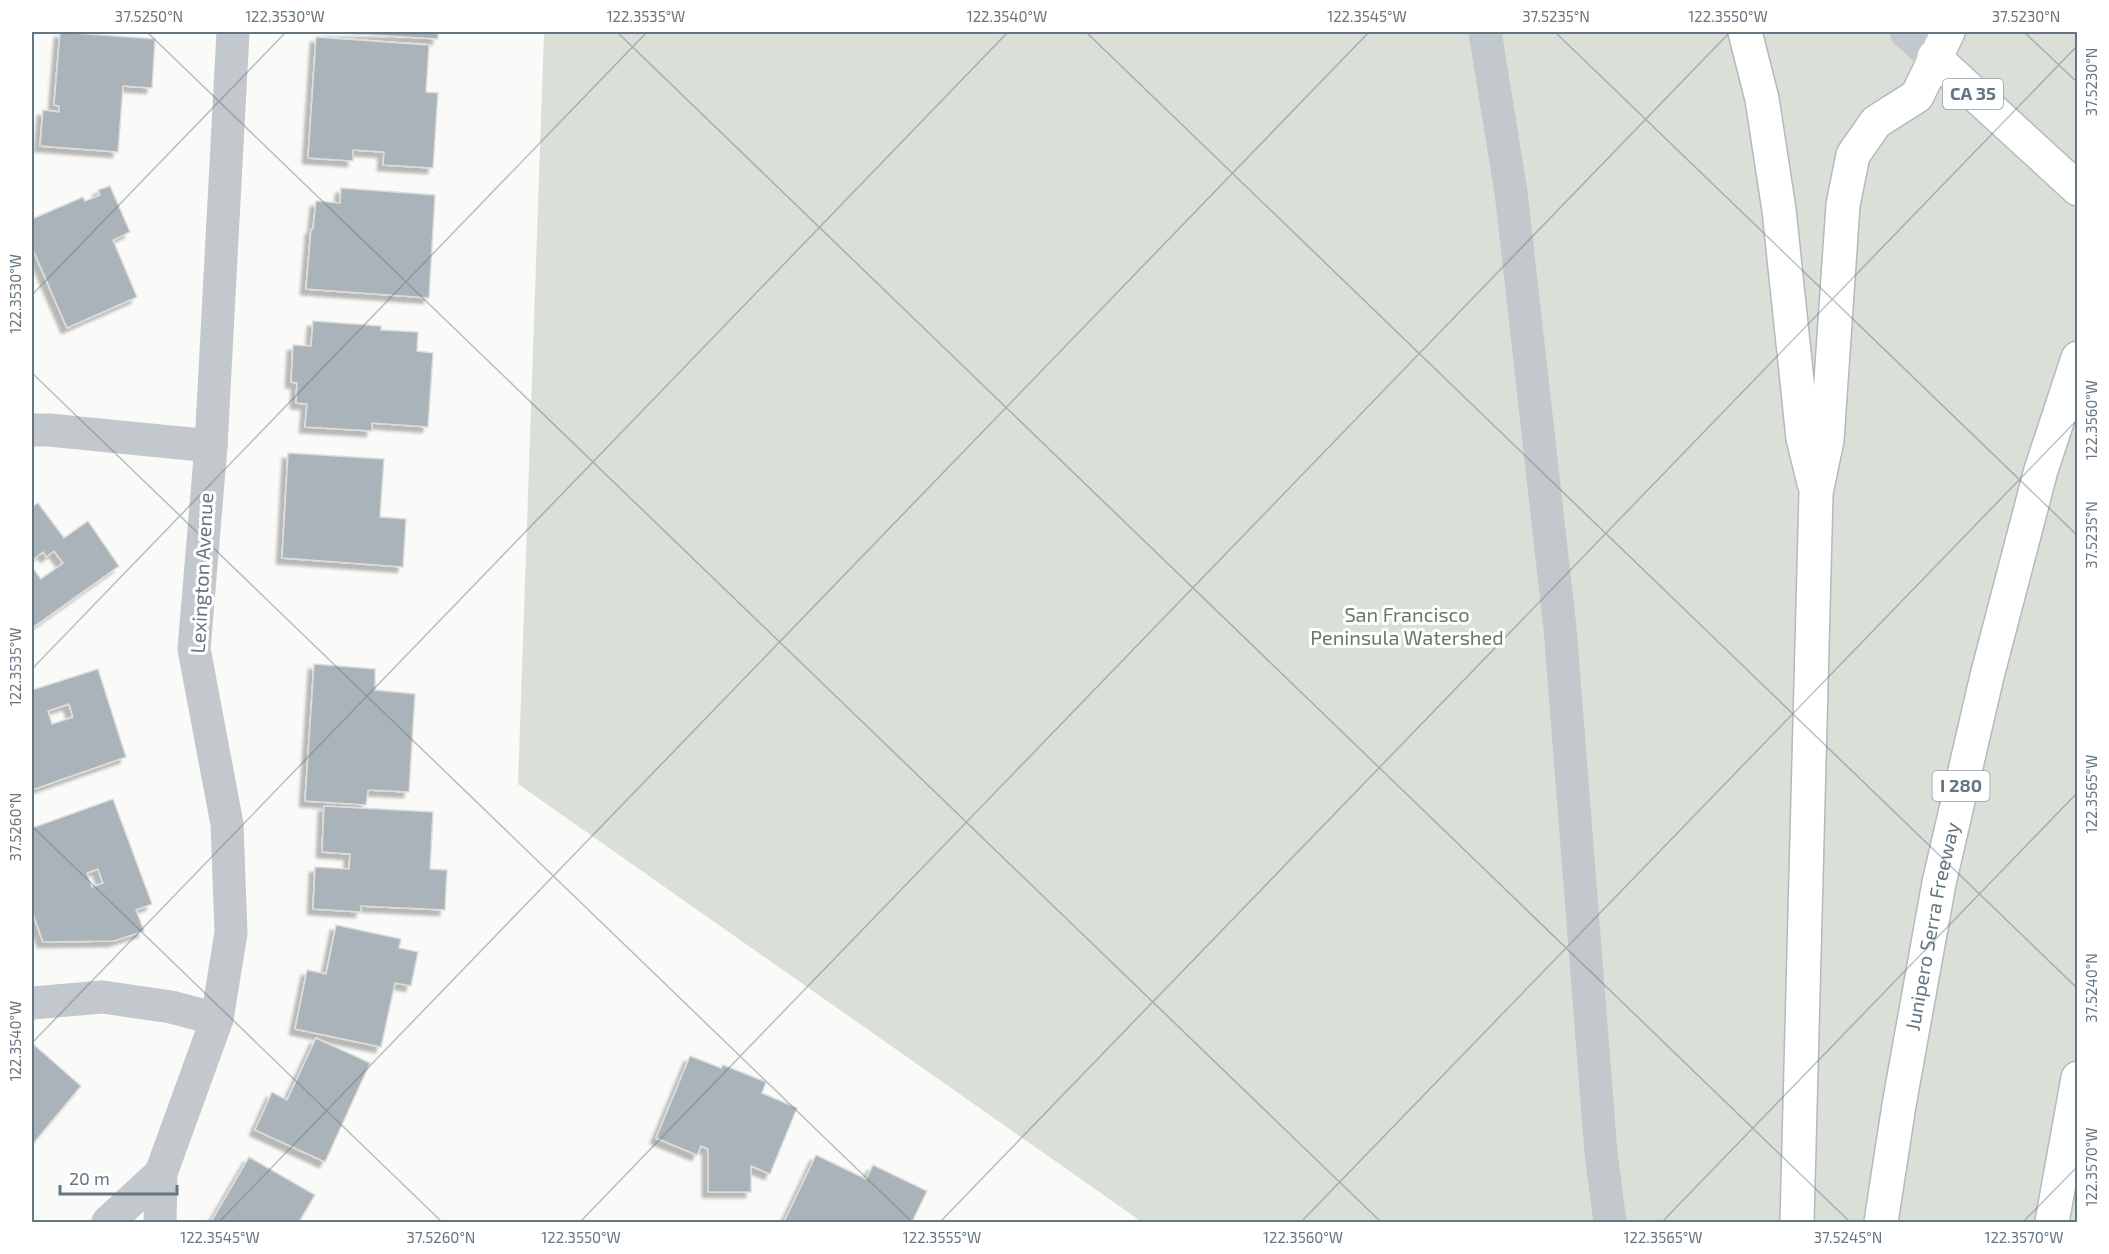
<svg xmlns="http://www.w3.org/2000/svg" width="2109" height="1254" font-family="'Exo 2',sans-serif">
	<style>
		.green { fill: #dadfd7 }
		.building { fill: #aab3b9; stroke: #dcdcda; stroke-width: 1.5; fill-rule: evenodd; filter: url(#shadow) }
		.lines { fill: none; stroke-linecap: round; stroke-linejoin: round }
		.major-casing { stroke: #b5babe; stroke-width: 36 }
		.highway-casing { stroke: #b4b9bd; stroke-width: 36 }
		.minor { stroke: #c3c8cc; stroke-width: 33 }
		.major { stroke: #fff; stroke-width: 33 }
		.highway { stroke: #fff; stroke-width: 33 }
		.ticks { fill: none; stroke: #657683; stroke-width: 1.5; stroke-opacity: 0.45 }
		.labels { text-anchor: middle; stroke-width: 6; stroke-linejoin: round; paint-order: stroke }
		.shield { fill: #fff; stroke: #939fa8; stroke-width: 1.5 }
		.shield-label { font-size: 18px; font-weight: bold; fill: #657683 }
		.street-label { font-size: 20px; fill: #657683; stroke: #fff }
		.park-label { font-size: 20px; fill: #687a64; stroke: #fff }
		.neatline { fill: none; stroke: #657683; stroke-width: 2 }
		.ticks-label { font-size: 15px; text-anchor: middle; fill: #657683 }
	</style>
	<defs>
		<filter id="shadow"><feDropShadow dx="-5.5" dy="5.5" stdDeviation="1.5" flood-color="#0004"/></filter>
	</defs>
	<rect width="100%" height="100%" fill="#fafaf8"/>
	<polygon class="green" points="544,32 2077,32 2077,1222 1142,1222 518,784"/>
	<g class="building">
		<polygon points="60,32 155,39 152,88 123,86 118,152 40,146 43,110 59,112 59,106 54,105"/>
		<polygon points="325,32 438,32 438,39"/>
		<polygon points="316,37 429,45 426,92 438,93 433,168 383,165 384,152 353,150 353,161 308,158"/>
		<polygon points="110,186 130,232 113,240 137,297 67,328 34,252 32,253 32,219 83,197 85,201 100,195 98,190"/>
		<polygon points="341,188 435,195 429,298 306,289 311,229 313,229 316,201 340,203"/>
		<polygon points="313,321 381,326 381,330 418,332 417,351 433,353 428,427 372,423 372,431 305,427 307,404 296,403 297,383 291,382 293,345 311,346"/>
		<polygon points="288,453 384,459 380,517 406,519 403,567 282,558"/>
		<polygon points="38,503 64,538 88,521 119,566 32,628 32,567 41,579 63,563 54,551 46,557 43,552 32,561 32,507"/>
		<polygon points="314,664 375,669 375,690 415,694 409,792 368,790 366,805 305,801"/>
		<path d="M98,669l28,88 -94,33v-100zM69,704l4,13 -21,7 -4,-13z"/>
		<path d="M113,799l39,105 -16,6 8,21 -30,10 -71,1 -11,-31v-83zM98,869l5,14 -11,4 -5,-14z"/>
		<polygon points="324,806 433,812 430,869 447,870 445,910 361,906 361,912 313,909 315,867 349,869 350,854 322,852"/>
		<polygon points="336,925 401,939 399,948 418,952 411,986 395,983 381,1047 295,1029 307,970 326,974"/>
		<polygon points="316,1038 370,1063 325,1162 255,1130 272,1092 287,1100"/>
		<polygon points="32,1043 81,1086 32,1145"/>
		<polygon points="690,1056 721,1068 723,1065 766,1082 762,1093 797,1108 770,1174 751,1166 751,1192 708,1192 708,1149 701,1146 697,1155 656,1138"/>
		<polygon points="816,1155 866,1179 873,1165 927,1191 912,1222 784,1222"/>
		<polygon points="249,1157 315,1195 299,1222 211,1222"/>
	</g>
	<g class="lines">
		<defs>
			<polyline id="major" points="1934,57 2078,189"/>
			<g id="highway">
				<polyline points="1745,32 1762,99 1779,210 1803,438 1814,483"/>
				<polyline points="1797,1222 1816,493 1827,440 1843,205 1853,155 1876,122 1917,96 1948,32"/>
				<path id="s1" d="M1881,1222l18,-117 40,-222 48,-207 54,-206 37,-112"/>
				<polyline points="2052,1222 2078,1078"/>
			</g>
		</defs>
		<use href="#major" class="major-casing"/>
		<use href="#highway" class="highway-casing"/>
		<g class="minor">
			<polyline points="1485,32 1511,192 1560,628 1601,1153 1610,1222"/>
			<polyline points="1906,32 1934,57"/>
			<polyline points="32,430 49,430 211,446"/>
			<polyline points="32,1003 103,997 171,1007 217,1019"/>
			<polyline points="108,1222 161,1173"/>
			<polyline points="160,1222 161,1173 217,1019 231,933 227,824 194,649 211,446 233,32"/>
		</g>
		<use href="#major" class="major"/>
		<use href="#highway" class="highway"/>
	</g>
	<path class="ticks" d="M147,32l1234,1190M617,32l1233,1190M1086,32l992,957M1555,32l523,504M2024,32l54,51M32,295l254,-263M32,373l880,849M32,669l615,-637M32,826l410,396M32,1043l976,-1011M219,1222l1150,-1190M580,1222l1150,-1190M940,1222l1138,-1177M1301,1222l777,-803M1662,1222l416,-430M2023,1222l55,-56"/>
	<g class="labels">
		<g class="shield">
			<rect x="1943" y="79" width="60" height="30" rx="4.5"/>
			<rect x="1932.5" y="771" width="57" height="30" rx="4.5"/>
		</g>
		<g class="shield-label">
			<text x="1973" y="100">CA 35</text>
			<text x="1961" y="792">I 280</text>
		</g>
		<g class="street-label">
			<text transform="translate(202 573) rotate(-87)" y="7">Lexington Avenue</text>
			<text dy="7" stroke="none"><textPath href="#s1" startOffset="300">Junipero Serra Freeway</textPath></text>
		</g>
		<g class="park-label">
			<text x="1407" y="622">San Francisco<tspan x="1407" dy="23">Peninsula Watershed</tspan></text>
		</g>
	</g>
	<rect width="2109" height="1254" fill="none" stroke="#ffffff" stroke-width="66"/>
	<path d="M60 1185v9h117v-9" fill="none" stroke="#657683" stroke-width="3"/>
	<text x="69" y="1185" font-size="18" fill="#657683" stroke="#ffffff" stroke-width="4.5" paint-order="stroke">20 m</text>
	<rect x="33" y="33" width="2043" height="1188" class="neatline"/>
	<g class="ticks-label">
		<text x="149" y="22">37.5250°N</text>
		<text x="285" y="22">122.3530°W</text>
		<text x="646" y="22">122.3535°W</text>
		<text x="1007" y="22">122.3540°W</text>
		<text x="1367" y="22">122.3545°W</text>
		<text x="1556" y="22">37.5235°N</text>
		<text x="1728" y="22">122.3550°W</text>
		<text x="2026" y="22">37.5230°N</text>
		<text transform="translate(2092 82) rotate(-90)" y="5">37.5230°N</text>
		<text transform="translate(16 294) rotate(-90)" y="5">122.3530°W</text>
		<text transform="translate(2092 420) rotate(-90)" y="5">122.3560°W</text>
		<text transform="translate(2092 535) rotate(-90)" y="5">37.5235°N</text>
		<text transform="translate(16 667) rotate(-90)" y="5">122.3535°W</text>
		<text transform="translate(2092 794) rotate(-90)" y="5">122.3565°W</text>
		<text transform="translate(16 827) rotate(-90)" y="5">37.5260°N</text>
		<text transform="translate(2092 988) rotate(-90)" y="5">37.5240°N</text>
		<text transform="translate(16 1041) rotate(-90)" y="5">122.3540°W</text>
		<text transform="translate(2092 1167) rotate(-90)" y="5">122.3570°W</text>
		<text x="220" y="1243">122.3545°W</text>
		<text x="441" y="1243">37.5260°N</text>
		<text x="581" y="1243">122.3550°W</text>
		<text x="942" y="1243">122.3555°W</text>
		<text x="1303" y="1243">122.3560°W</text>
		<text x="1663" y="1243">122.3565°W</text>
		<text x="1848" y="1243">37.5245°N</text>
		<text x="2024" y="1243">122.3570°W</text>
	</g>
</svg>
